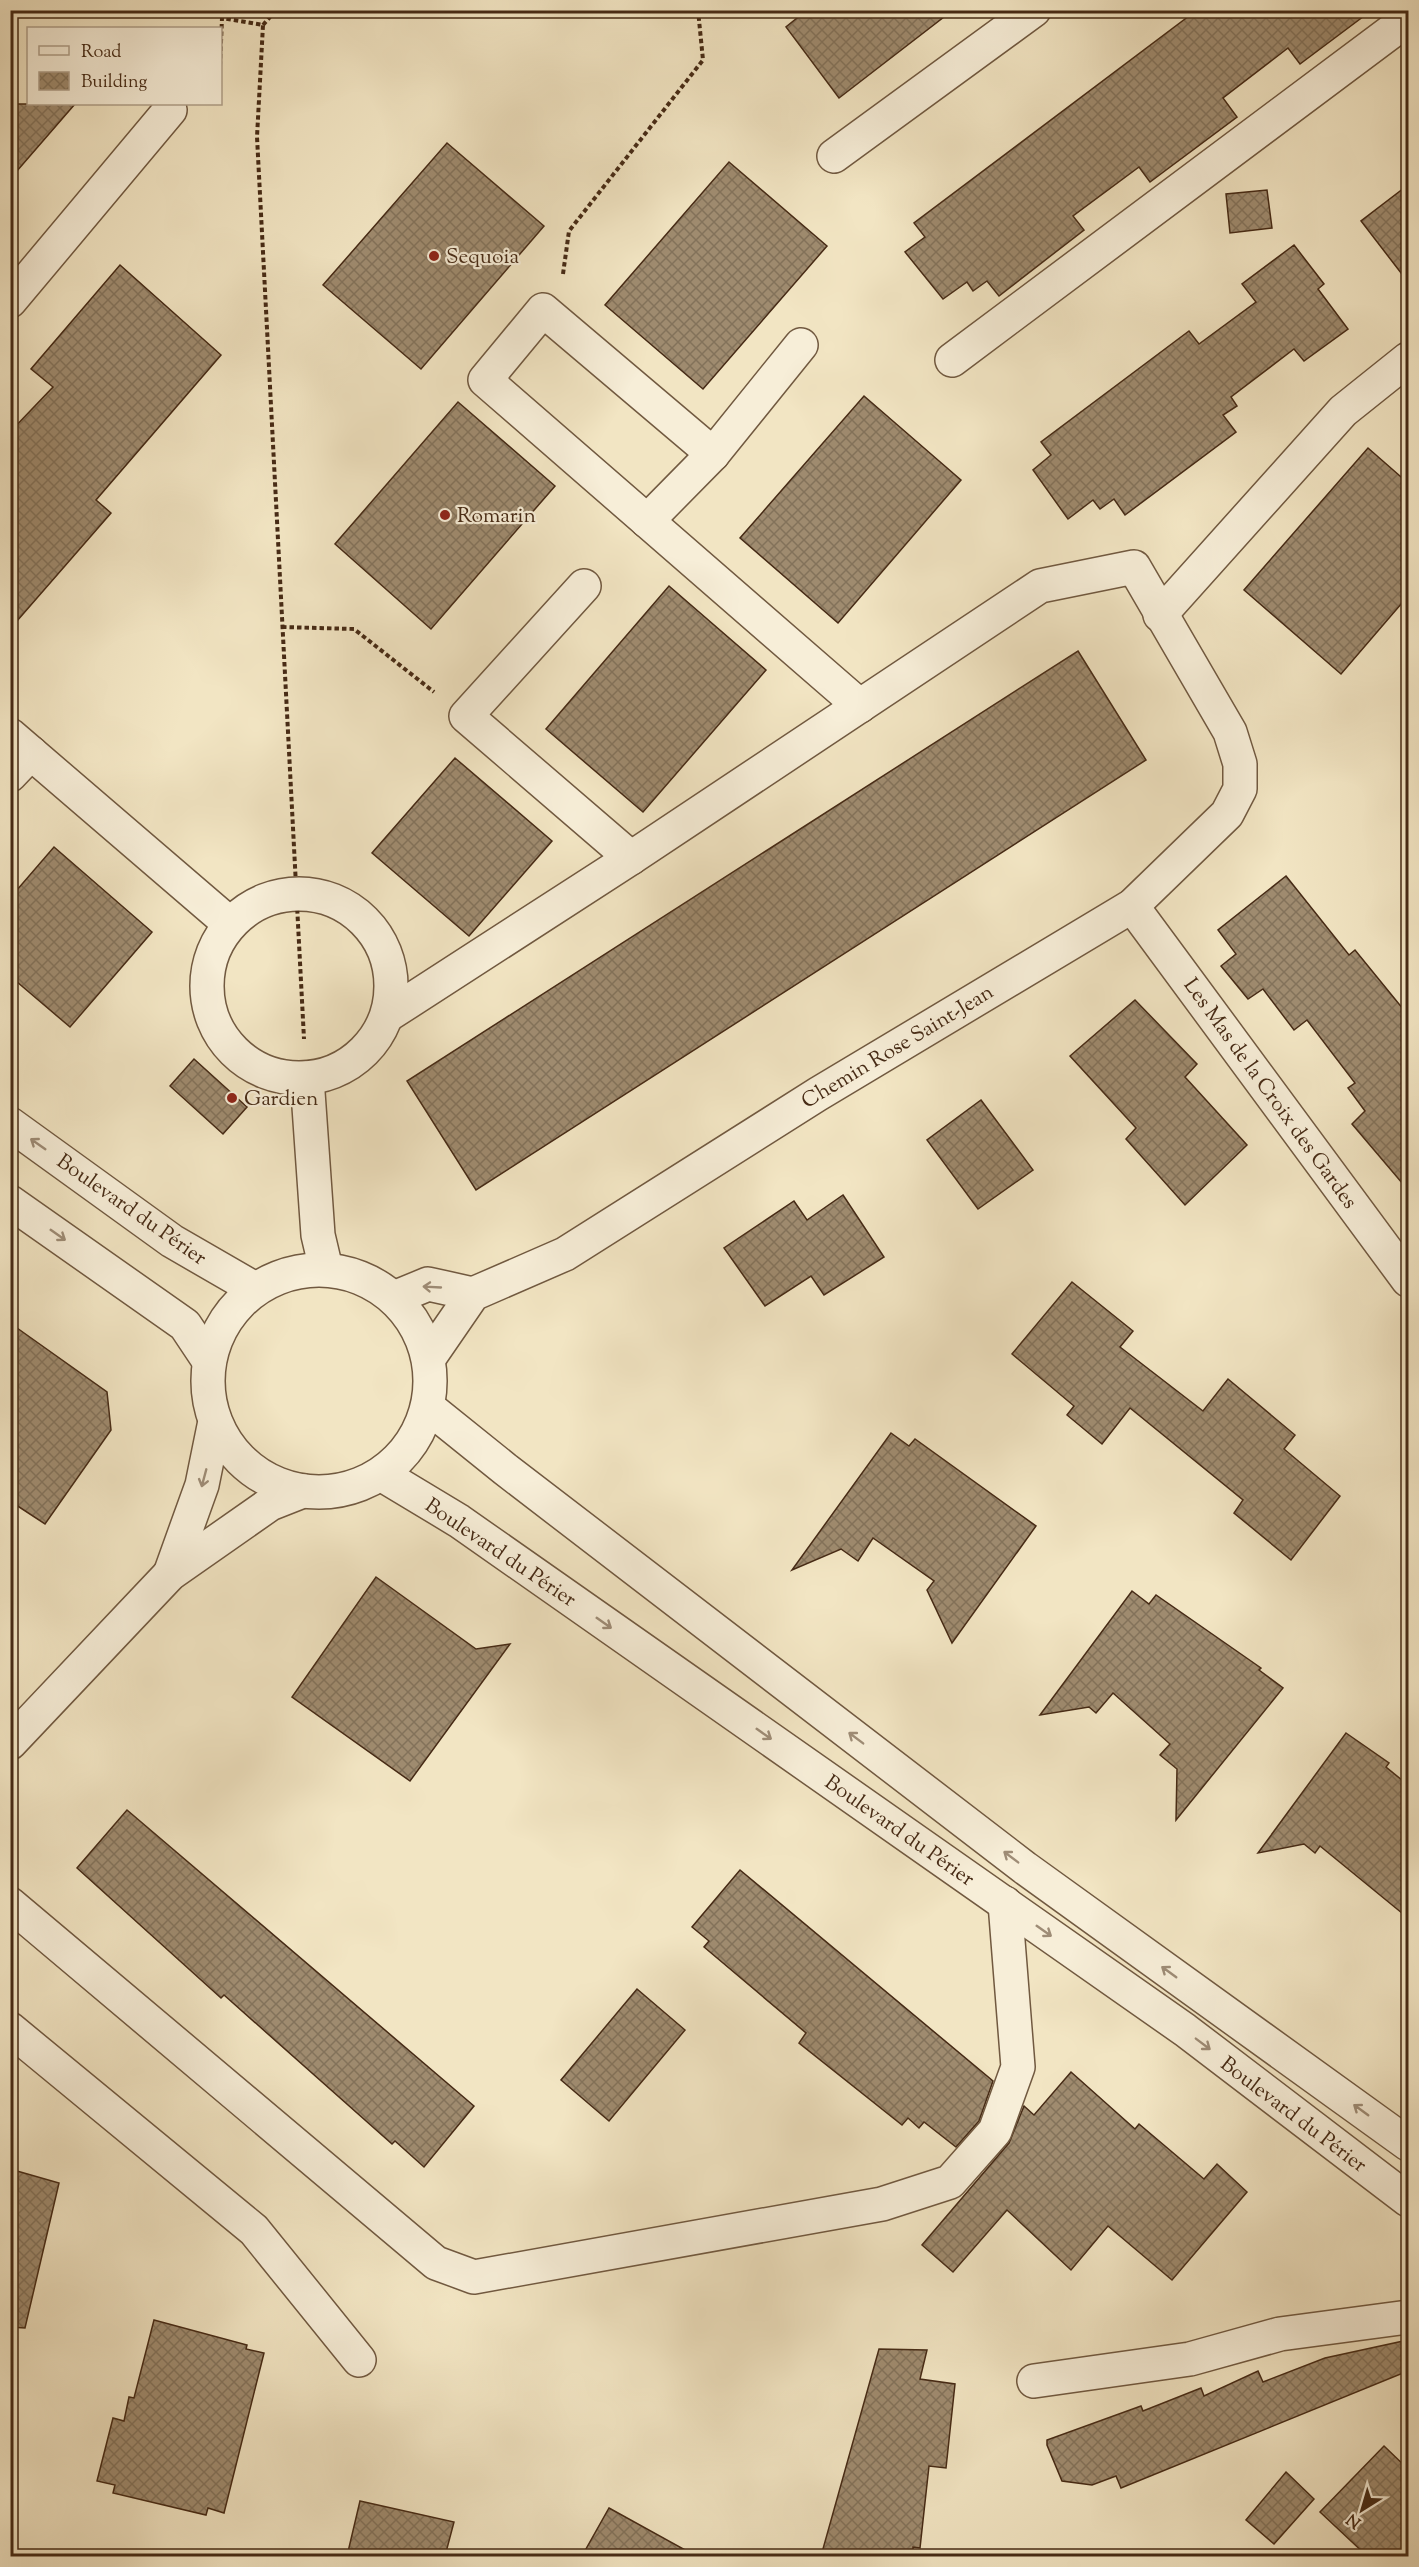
<svg xmlns="http://www.w3.org/2000/svg" width="1419" height="2567" font-family="'Sorts Mill Goudy',serif">
	<style>
		.building { fill: url(#building-cross-hatch); stroke: #462a15; stroke-width: 1.5 }
		.lines { fill: none; stroke-linecap: round; stroke-linejoin: round }
		.minor-casing { stroke: #715940; stroke-width: 36 }
		.path { stroke: #462a15; stroke-width: 4; stroke-dasharray: 4.5 3; stroke-linecap: butt }
		.minor { stroke: #f7eed8; stroke-width: 33 }
		.oneway { stroke: #9e8c76 }
		.poi-dot { fill: #8f2418; stroke: #f7eed8; stroke-width: 2 }
		.labels { text-anchor: middle; stroke-width: 4.5; stroke-linejoin: round; paint-order: stroke }
		.poi-label { font-size: 21px; fill: #462a15; stroke: #f7eed8; text-anchor: start }
		.street-label { font-size: 21px; fill: #462a15; stroke: #f7eed8 }
	</style>
	<defs>
		<pattern id="building-cross-hatch" width="8" height="8" patternUnits="userSpaceOnUse" patternTransform="scale(1.5)"><rect width="8" height="8" fill="#9f8b6f"/><path d="M0 0l8 8M0 8l8-8" fill="none" stroke="#83725a"/></pattern>
	</defs>
	<rect width="100%" height="100%" fill="#f2e5c3"/>
	<filter id="stains"><feTurbulence type="fractalNoise" baseFrequency=".00333" numOctaves="4"/><feColorMatrix values="0 0 0 0 .2 0 0 0 0 .09 0 0 0 0 .02 0 0 0 .5 -.17"/></filter>
	<radialGradient id="worn" r=".72"><stop offset=".6" stop-color="#630" stop-opacity="0"/><stop offset="1" stop-color="#630" stop-opacity=".3"/></radialGradient>
	<g class="building">
		<polygon points="807,10 953,10 839,98 786,27"/>
		<polygon points="1197,10 1372,10 1300,64 1288,48 1223,98 1237,117 1150,182 1139,167 1073,216 1084,230 999,296 987,281 973,291 967,282 943,299 905,252 925,237 914,223"/>
		<polygon points="10,104 75,104 10,179"/>
		<polygon points="447,143 544,226 421,369 323,285"/>
		<polygon points="729,162 827,246 703,389 605,305"/>
		<polygon points="1408,185 1408,282 1361,221"/>
		<polygon points="1267,190 1272,228 1230,233 1226,194"/>
		<polygon points="1294,245 1324,284 1318,289 1348,329 1304,361 1294,349 1231,397 1237,406 1223,415 1236,432 1125,515 1114,499 1100,509 1093,500 1068,519 1033,470 1051,455 1041,442 1189,331 1199,344 1256,302 1242,284"/>
		<polygon points="120,265 221,355 96,500 111,513 10,629 10,432 53,387 31,369"/>
		<polygon points="864,396 961,480 838,623 740,538"/>
		<polygon points="458,402 555,486 431,629 335,544"/>
		<polygon points="1368,448 1408,483 1408,596 1341,674 1244,590"/>
		<polygon points="669,586 766,670 643,812 546,729"/>
		<polygon points="1078,651 1146,760 476,1190 407,1081"/>
		<polygon points="455,758 552,841 469,936 372,853"/>
		<polygon points="54,847 152,932 70,1027 10,976 10,898"/>
		<polygon points="1286,876 1349,955 1355,950 1408,1015 1408,1190 1352,1124 1365,1111 1348,1088 1355,1083 1307,1020 1294,1030 1263,989 1248,999 1221,966 1236,954 1218,930"/>
		<polygon points="1135,1000 1197,1064 1185,1077 1247,1145 1185,1205 1126,1139 1136,1128 1070,1056"/>
		<polygon points="194,1059 247,1107 223,1134 170,1086"/>
		<polygon points="981,1100 1033,1170 978,1209 927,1140"/>
		<polygon points="843,1195 884,1257 824,1295 811,1276 765,1306 724,1248 794,1201 807,1220"/>
		<polygon points="1072,1282 1133,1331 1120,1347 1203,1411 1228,1379 1295,1435 1284,1449 1340,1496 1291,1560 1234,1513 1243,1500 1130,1408 1102,1444 1067,1415 1074,1406 1012,1354"/>
		<polygon points="10,1323 107,1392 111,1430 45,1524 10,1501"/>
		<polygon points="891,1433 909,1446 915,1439 1036,1526 952,1643 927,1590 934,1581 873,1538 858,1561 841,1549 792,1570"/>
		<polygon points="376,1577 476,1649 510,1644 410,1781 292,1697"/>
		<polygon points="1132,1591 1149,1604 1156,1595 1261,1668 1259,1670 1283,1688 1176,1820 1177,1769 1160,1755 1170,1744 1113,1693 1096,1713 1089,1707 1040,1715"/>
		<polygon points="1346,1733 1389,1763 1386,1767 1408,1785 1408,1918 1320,1846 1315,1853 1304,1844 1258,1853"/>
		<polygon points="127,1810 474,2106 424,2167 395,2141 392,2144 224,1995 221,1998 77,1868"/>
		<polygon points="740,1870 993,2081 979,2121 956,2147 924,2122 919,2128 908,2118 902,2125 799,2043 806,2033 704,1947 709,1941 692,1927"/>
		<polygon points="637,1989 685,2030 609,2121 561,2080"/>
		<polygon points="1071,2072 1135,2129 1139,2124 1204,2179 1217,2164 1247,2192 1172,2280 1108,2226 1071,2270 1007,2210 953,2272 922,2245 1009,2143 1024,2106 1034,2115"/>
		<polygon points="10,2169 59,2183 25,2328 10,2327"/>
		<polygon points="154,2320 247,2345 246,2349 264,2353 224,2513 208,2508 206,2515 113,2493 115,2485 97,2481 113,2418 124,2421 129,2397 134,2398"/>
		<polygon points="1408,2340 1408,2371 1121,2488 1116,2476 1092,2485 1062,2481 1047,2445 1047,2440 1141,2406 1143,2411 1201,2388 1204,2396 1258,2371 1263,2382 1325,2358"/>
		<polygon points="879,2349 927,2350 920,2379 955,2384 946,2468 929,2466 920,2548 913,2547 913,2556 821,2556"/>
		<polygon points="1384,2446 1408,2469 1408,2556 1367,2556 1320,2512"/>
		<polygon points="1286,2472 1314,2499 1274,2544 1246,2520"/>
		<polygon points="360,2501 454,2522 445,2556 347,2556"/>
		<polygon points="609,2508 696,2556 582,2556"/>
	</g>
	<g class="lines">
		<defs>
			<g id="minor">
				<polyline points="834,156 1034,10"/>
				<polyline points="10,301 170,110"/>
				<polyline points="952,360 1408,19"/>
				<polyline points="713,454 543,310 485,380 860,706"/>
				<polyline points="647,521 713,454 801,345"/>
				<polyline points="584,586 466,716 631,858"/>
				<polyline points="1160,615 1343,411 1408,359"/>
				<polyline points="10,735 230,924"/>
				<polyline points="10,775 31,753"/>
				<circle cx="299" cy="986" r="92"/>
				<polyline points="1132,906 1408,1280"/>
				<polyline points="388,1015 631,858 1040,586 1134,567 1230,732 1240,764 1240,789 1227,814 1132,906 818,1094 565,1254 473,1294 429,1358"/>
				<polyline points="307,1078 318,1235 326,1269"/>
				<polyline points="10,1124 172,1241 255,1289"/>
				<polyline points="10,1202 185,1325 209,1361"/>
				<circle cx="319" cy="1381" r="111"/>
				<polyline points="394,1298 428,1284 473,1294"/>
				<polyline points="428,1407 505,1469 1025,1868 1408,2144"/>
				<polyline points="381,1474 459,1521 1185,2030 1408,2200"/>
				<polyline points="170,1574 202,1485 215,1421"/>
				<polyline points="10,1743 170,1574 270,1504 303,1491"/>
				<polyline points="10,1904 436,2263 474,2277 882,2204 950,2182 995,2131 1018,2067 1005,1903"/>
				<polyline points="10,2029 254,2230 359,2360"/>
				<polyline points="1034,2381 1190,2359 1280,2334 1408,2317"/>
			</g>
		</defs>
		<use href="#minor" class="minor-casing"/>
		<g class="path">
			<polyline points="263,25 276,10"/>
			<polyline points="220,66 222,18 263,25 257,137 304,1039"/>
			<polyline points="563,274 569,231 703,60 698,10"/>
			<polyline points="282,627 354,629 434,692"/>
		</g>
		<use href="#minor" class="minor"/>
	</g>
	<defs><path id="oneway-shaft" d="M-6 0H5M1.5-3L5.5 0L1.5 3" fill="none" stroke-width="1.6" stroke-linecap="round" stroke-linejoin="round" transform="scale(1.5)"/></defs>
	<g class="oneway">
		<use href="#oneway-shaft" transform="translate(38 1144) rotate(-145)"/>
		<use href="#oneway-shaft" transform="translate(58 1235) rotate(35)"/>
		<use href="#oneway-shaft" transform="translate(432 1287) rotate(-177)"/>
		<use href="#oneway-shaft" transform="translate(204 1478) rotate(105)"/>
		<use href="#oneway-shaft" transform="translate(604 1623) rotate(35)"/>
		<use href="#oneway-shaft" transform="translate(764 1734) rotate(35)"/>
		<use href="#oneway-shaft" transform="translate(856 1738) rotate(-143)"/>
		<use href="#oneway-shaft" transform="translate(1011 1857) rotate(-143)"/>
		<use href="#oneway-shaft" transform="translate(1044 1931) rotate(35)"/>
		<use href="#oneway-shaft" transform="translate(1169 1972) rotate(-144)"/>
		<use href="#oneway-shaft" transform="translate(1203 2044) rotate(37)"/>
		<use href="#oneway-shaft" transform="translate(1361 2110) rotate(-144)"/>
	</g>
	<g class="poi-dot">
		<circle cx="434" cy="256" r="6"/>
		<circle cx="445" cy="515" r="6"/>
		<circle cx="232" cy="1098" r="6"/>
	</g>
	<g class="labels">
		<g class="poi-label">
			<text x="446" y="263">Sequoia</text>
			<text x="457" y="522">Romarin</text>
			<text x="244" y="1105">Gardien</text>
		</g>
		<g class="street-label">
			<text transform="translate(897 1046) rotate(-31)" y="7">Chemin Rose Saint-Jean</text>
			<text transform="translate(1271 1093) rotate(54)" y="7">Les Mas de la Croix des Gardes</text>
			<text transform="translate(132 1209) rotate(35)" y="7">Boulevard du Périer</text>
			<text transform="translate(501 1552) rotate(34)" y="7">Boulevard du Périer</text>
			<text transform="translate(900 1830) rotate(35)" y="7">Boulevard du Périer</text>
			<text transform="translate(1294 2114) rotate(37)" y="7">Boulevard du Périer</text>
		</g>
	</g>
	<rect width="1419" height="2567" fill="none" stroke="#f2e5c3" stroke-width="36"/>
	<rect x="12" y="12" width="1395" height="2543" fill="none" stroke="#462a15" stroke-width="3"/>
	<rect x="18" y="18" width="1383" height="2531" fill="none" stroke="#462a15" stroke-width="1.5"/>
	<rect x="27" y="27" width="195" height="78" fill="#f7eed8" stroke="#b0a08a" stroke-width="1.5"/>
	<rect x="39" y="46" width="30" height="9" fill="#f7eed8" stroke="#b0a08a" stroke-width="1.5"/>
	<text x="81" y="57" font-size="18" fill="#462a15">Road</text>
	<rect x="39" y="72" width="30" height="18" fill="url(#building-cross-hatch)" stroke="#b0a08a" stroke-width="1.5"/>
	<text x="81" y="87" font-size="18" fill="#462a15">Building</text>
	<g transform="translate(1362 2510) rotate(217)" stroke="#f7eed8" stroke-width="4.5" paint-order="stroke">
	<path d="M0-4.5L10 22L0 15L-10 22Z" fill="#462a15"/>
	<text y="-9" font-size="16" font-weight="bold" text-anchor="middle" fill="#462a15">N</text>
	</g>
	<rect width="100%" height="100%" filter="url(#stains)"/>
	<rect width="100%" height="100%" fill="url(#worn)"/>
</svg>
